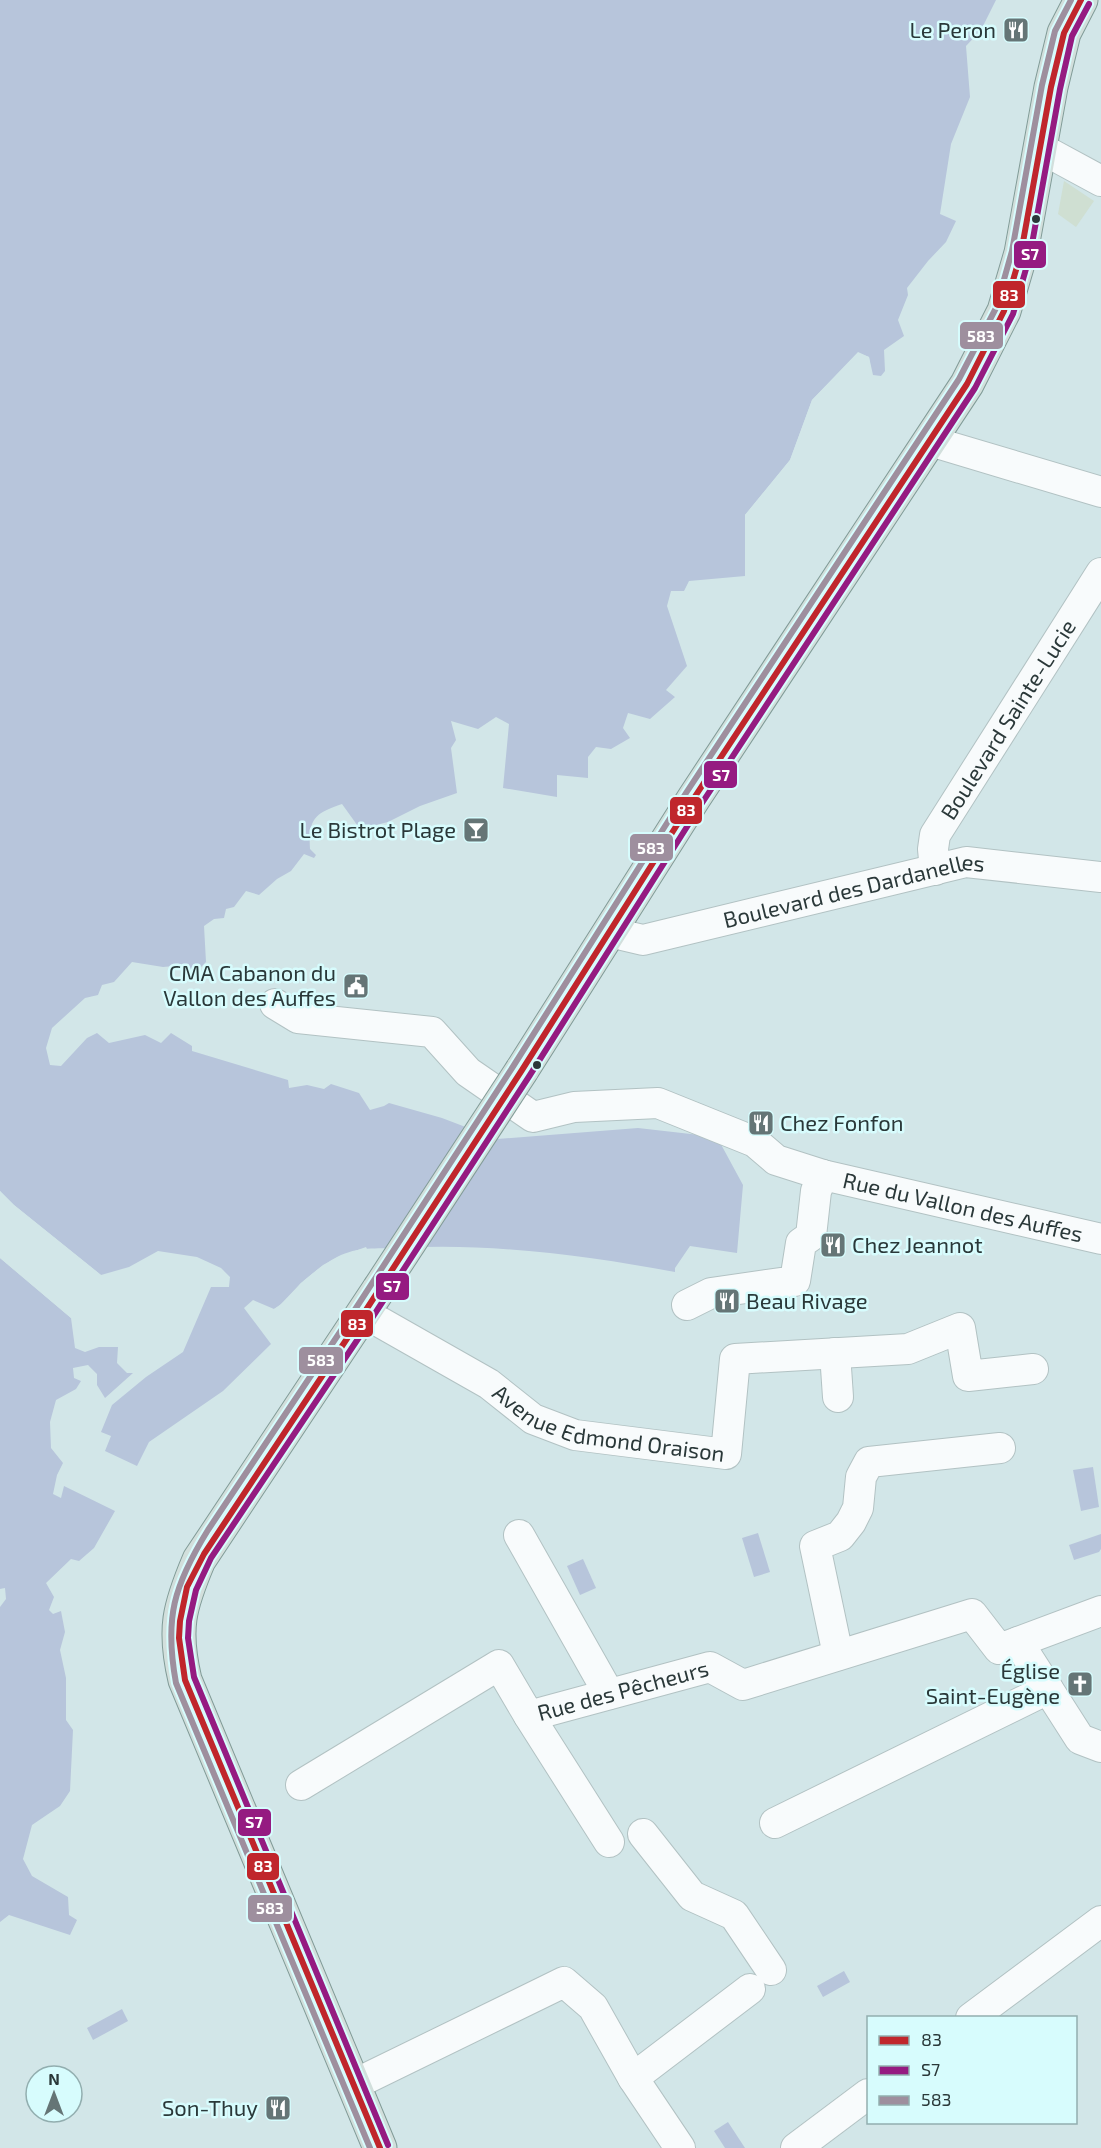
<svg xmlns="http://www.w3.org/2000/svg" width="1101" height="2148" font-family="'Exo 2',sans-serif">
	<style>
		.green { fill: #cfdfd2 }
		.water { fill: #b7c5db }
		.pier { fill: #d2e6e8 }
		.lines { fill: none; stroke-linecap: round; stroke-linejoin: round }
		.minor-casing { stroke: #b2c2c3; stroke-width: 32 }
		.major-casing { stroke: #819b97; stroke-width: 35 }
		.minor { stroke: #f8fbfc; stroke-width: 30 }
		.major { stroke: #d2dfdc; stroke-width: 33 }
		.major-bridge-casing { stroke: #819b97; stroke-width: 35; stroke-linecap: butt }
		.major-bridge { stroke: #d2dfdc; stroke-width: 33 }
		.bus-1-casing { stroke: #d7fcfd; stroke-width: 10 }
		.bus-2-casing { stroke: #d7fcfd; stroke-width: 10 }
		.bus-3-casing { stroke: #d7fcfd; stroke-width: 10 }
		.bus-1 { stroke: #c0262c; stroke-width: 6 }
		.bus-2 { stroke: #951b81; stroke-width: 6 }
		.bus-3 { stroke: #9e8f9e; stroke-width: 6 }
		.bus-dot { fill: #2a3839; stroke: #d7fcfd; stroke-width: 2 }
		.labels { text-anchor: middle; stroke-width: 5; stroke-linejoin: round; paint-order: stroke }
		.poi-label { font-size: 22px; fill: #2a3839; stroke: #d7fcfd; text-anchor: end }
		.street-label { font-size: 22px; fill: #2a3839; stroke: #d7fcfd }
		.line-badge { stroke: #d7fcfd; stroke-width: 2 }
		.badge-label { font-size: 16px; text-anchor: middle; font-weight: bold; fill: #fff }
	</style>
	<rect width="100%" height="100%" fill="#d2e6e8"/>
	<polygon class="green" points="1064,181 1094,201 1076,227 1058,214"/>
	<g class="water">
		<path d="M0,0h996l-15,30 -15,16 4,51 -19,47 -11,70 16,7 -10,21 -18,19 -21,27 1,7 -10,25 6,16 -20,14 1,21 -4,5 -8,-1 -4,-18 -11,-4 -46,47 -22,60 -45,55v61l-56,5 -5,10h-13l-4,15 20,60 -21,24 9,7 -25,22 -22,-6 -5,15 7,10 -19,11 -15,-2 -8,10v21l-31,-3v22l-54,-9 6,-64 -13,-7 -18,12 -27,-8 5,19 -5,8 6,45 -37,13 -32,16 -28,7 -18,-25c-27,9 -34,15 -32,45l6,6 -2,3 -10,-4 -13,17 -14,8 -18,16 -13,-4 -12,16 -8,2 -2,9 -10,1 -10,7 2,36 -14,14 -18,-10 -11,1 -31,-5 -18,20 -12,3 -4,10 -13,3 -33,30 -6,20 4,17 11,1 26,-28 10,-5 12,10 36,-8 16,8 10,-10 21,13v5l96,29 1,8 18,-3 17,4 7,-5 28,9 11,17 14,-4 5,-3 53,15 55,21 141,-11 79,9 26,48 -6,68 -47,-7 -15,22v4c-91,-17 -184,-29 -276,-24 -24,1 -40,-2 -62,9 -13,7 -26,17 -37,27 -8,9 -15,19 -26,25l-21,-9 -9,8 27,36 -48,47 -74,51 -12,24 -32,-15 6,-15 -10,-4 11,-27 34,-28 37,-25 28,-65h18l1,-10 -9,-9 -24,-11 -39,-6 -29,16 -28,8 -87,-70 -14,-14z"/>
		<polygon points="0,1258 71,1318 75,1348 85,1352 99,1347 118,1347 117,1363 127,1373 133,1373 105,1398 97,1385 97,1374 88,1365 73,1368 74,1378 81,1381 76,1389 56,1400 50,1422 51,1448 63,1463 57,1475 53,1494 61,1498 64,1486 115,1511 94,1548 79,1561 71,1559 46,1583 54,1597 49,1610 53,1614 61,1611 65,1632 60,1650 66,1678 66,1720 73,1730 70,1791 60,1806 32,1825 23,1859 32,1876 68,1897 69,1915 77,1920 70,1935 9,1915 0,1922 0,1607 6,1599 5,1588 0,1589"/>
		<polygon points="1093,1467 1099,1507 1081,1511 1073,1470"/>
		<polygon points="758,1533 770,1572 754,1577 742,1538"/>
		<polygon points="1101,1534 1101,1549 1099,1552 1074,1560 1069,1545"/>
		<polygon points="583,1559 596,1588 580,1595 567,1566"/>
		<polygon points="844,1971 850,1982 823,1997 817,1986"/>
		<polygon points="122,2009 128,2021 93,2040 87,2028"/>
		<polygon points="728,2122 745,2148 725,2148 714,2131"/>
	</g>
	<g class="pier">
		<polygon points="858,352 869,357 872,377 867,359 858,356 815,402 792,462 748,516 748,552 745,550 745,515 790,460 812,400"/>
		<polygon points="0,1191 14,1205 101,1275 99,1278 12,1207 0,1195"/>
		<polygon points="366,1247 368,1251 339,1259 325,1267 303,1285 282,1308 276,1311 274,1309 280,1305 301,1283 323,1265 338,1257"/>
		<polygon points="0,1255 73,1316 71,1318 0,1258"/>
	</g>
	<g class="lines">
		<defs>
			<g id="minor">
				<polyline points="1040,148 1101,181"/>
				<polyline points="930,441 1101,492"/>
				<path id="s1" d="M935,870l-2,-21 2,-14 166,-262"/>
				<path id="s2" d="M609,932l34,8 323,-78 135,15"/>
				<path id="s3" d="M275,1004l23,14 134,14 36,40 65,45 41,-10 84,-4 97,39 21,18 47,15 278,64"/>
				<polyline points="687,1305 711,1293 795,1281 801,1243 811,1236 816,1191 823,1175"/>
				<path id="s4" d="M364,1313l125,71 44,35 42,16 151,19 9,-95 173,-10 52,-21 8,48 65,-7"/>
				<polyline points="835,1353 838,1397"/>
				<polyline points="519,1535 609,1694"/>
				<polyline points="1018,1642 1101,1611"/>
				<polyline points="838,1655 815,1546 840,1536 851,1522 858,1508 861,1477 869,1462 1000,1448"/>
				<polyline points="529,1716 609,1842"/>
				<path id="s5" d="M301,1785l198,-120 30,51 181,-49 33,18 229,-71 27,35 19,-7 62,97 21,8"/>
				<polyline points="775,1823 1048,1689"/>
				<polyline points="643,1834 692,1896 734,1915 771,1970"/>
				<polyline points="971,2018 1101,1921"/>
				<polyline points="633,2078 750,1989"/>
				<polyline points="353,2085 564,1982 593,2007 633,2078 680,2148"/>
				<polyline points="796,2148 868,2094"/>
			</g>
			<g id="major">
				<polyline points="522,1070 694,798 967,384 1004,311 1021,253 1051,87 1064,33 1081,0"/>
				<path d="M379,1289l-180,271c-20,47 -26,69 -14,120l195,468"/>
			</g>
		</defs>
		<use href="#minor" class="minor-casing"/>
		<use href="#major" class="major-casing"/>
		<use href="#minor" class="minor"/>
		<use href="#major" class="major"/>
		<defs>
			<polyline id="major-bridge" points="379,1289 522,1070"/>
		</defs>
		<use href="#major-bridge" class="major-bridge-casing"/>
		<use href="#major-bridge" class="major-bridge"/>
		<defs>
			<polyline id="bus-1" points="380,2148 185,1680 179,1638 180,1621 187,1587 204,1554 364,1313 522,1070 694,798 967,384 1004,311 1021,253 1051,87 1064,33 1081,0"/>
			<polyline id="bus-2" points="388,2145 194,1677 188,1638 189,1621 196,1590 211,1558 372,1318 530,1075 702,803 975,388 1013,314 1030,255 1060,89 1072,36 1089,4"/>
			<path id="bus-3" d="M370,2148l-194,-465c-12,-65 -2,-98 32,-153l148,-222 158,-243 172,-272 273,-414 37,-71 16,-57 30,-166 13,-54 16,-31"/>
		</defs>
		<use href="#bus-1" class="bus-1-casing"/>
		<use href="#bus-2" class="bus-2-casing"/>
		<use href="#bus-3" class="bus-3-casing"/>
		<use href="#bus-1" class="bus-1"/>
		<use href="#bus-2" class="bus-2"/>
		<use href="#bus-3" class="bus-3"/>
	</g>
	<defs>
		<symbol id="restaurant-square" viewBox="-11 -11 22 22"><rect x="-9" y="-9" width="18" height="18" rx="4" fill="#657576" stroke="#d7fcfd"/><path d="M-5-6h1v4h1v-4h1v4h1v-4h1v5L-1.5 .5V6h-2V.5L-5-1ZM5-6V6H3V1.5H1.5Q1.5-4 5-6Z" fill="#fff"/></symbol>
		<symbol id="bar-square" viewBox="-11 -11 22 22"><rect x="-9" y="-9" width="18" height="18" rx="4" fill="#657576" stroke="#d7fcfd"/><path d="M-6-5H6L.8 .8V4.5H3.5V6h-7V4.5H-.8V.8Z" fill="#fff"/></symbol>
		<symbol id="civic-square" viewBox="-11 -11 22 22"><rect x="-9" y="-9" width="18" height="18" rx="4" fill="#657576" stroke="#d7fcfd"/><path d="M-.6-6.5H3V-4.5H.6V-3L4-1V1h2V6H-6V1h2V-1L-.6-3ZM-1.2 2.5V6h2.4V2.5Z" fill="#fff"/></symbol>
		<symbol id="church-square" viewBox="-11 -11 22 22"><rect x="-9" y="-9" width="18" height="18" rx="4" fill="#657576" stroke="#d7fcfd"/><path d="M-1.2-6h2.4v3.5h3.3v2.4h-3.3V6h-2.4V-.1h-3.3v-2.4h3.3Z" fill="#fff"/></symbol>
	</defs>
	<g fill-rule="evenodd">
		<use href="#restaurant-square" x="1001" y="15" width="30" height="30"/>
		<use href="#bar-square" x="461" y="815" width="30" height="30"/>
		<use href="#civic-square" x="341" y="971" width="30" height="30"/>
		<use href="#restaurant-square" x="746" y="1108" width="30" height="30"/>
		<use href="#restaurant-square" x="818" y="1230" width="30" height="30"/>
		<use href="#restaurant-square" x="712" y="1286" width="30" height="30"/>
		<use href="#church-square" x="1065" y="1669" width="30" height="30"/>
		<use href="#restaurant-square" x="263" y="2093" width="30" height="30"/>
	</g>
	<g class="bus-dot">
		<circle cx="1036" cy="219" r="5"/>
		<circle cx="537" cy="1065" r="5"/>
	</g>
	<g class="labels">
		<g class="poi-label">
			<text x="996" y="38">Le Peron</text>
			<text x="456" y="838">Le Bistrot Plage</text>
			<text x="336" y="981">CMA Cabanon du<tspan x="336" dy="25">Vallon des Auffes</tspan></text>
			<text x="780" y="1131" text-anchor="start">Chez Fonfon</text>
			<text x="852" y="1253" text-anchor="start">Chez Jeannot</text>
			<text x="746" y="1309" text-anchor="start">Beau Rivage</text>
			<text x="1060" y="1679">Église<tspan x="1060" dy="25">Saint-Eugène</tspan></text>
			<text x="258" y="2116">Son-Thuy</text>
		</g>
		<g class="street-label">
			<text dy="8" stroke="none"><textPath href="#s1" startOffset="172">Boulevard Sainte-Lucie</textPath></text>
			<text dy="8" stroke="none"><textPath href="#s2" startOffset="252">Boulevard des Dardanelles</textPath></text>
			<text dy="8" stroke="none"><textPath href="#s3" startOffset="746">Rue du Vallon des Auffes</textPath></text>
			<text dy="8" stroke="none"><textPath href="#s4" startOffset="274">Avenue Edmond Oraison</textPath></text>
			<text dy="8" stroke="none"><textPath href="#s5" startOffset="388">Rue des Pêcheurs</textPath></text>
		</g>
	</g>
	<g class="line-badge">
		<rect x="1013" y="240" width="34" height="29" rx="6" fill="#951b81"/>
		<rect x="992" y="280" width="34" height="29" rx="6" fill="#c0262c"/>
		<rect x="959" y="321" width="45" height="29" rx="6" fill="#9e8f9e"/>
		<rect x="703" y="760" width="35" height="29" rx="6" fill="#951b81"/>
		<rect x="669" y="796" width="34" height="29" rx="6" fill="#c0262c"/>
		<rect x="629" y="833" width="45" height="29" rx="6" fill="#9e8f9e"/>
		<rect x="375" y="1272" width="35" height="29" rx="6" fill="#951b81"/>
		<rect x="340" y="1309" width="34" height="29" rx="6" fill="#c0262c"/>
		<rect x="298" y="1346" width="46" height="29" rx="6" fill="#9e8f9e"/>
		<rect x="237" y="1808" width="35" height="29" rx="6" fill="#951b81"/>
		<rect x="246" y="1852" width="34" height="29" rx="6" fill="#c0262c"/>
		<rect x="247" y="1894" width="46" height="29" rx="6" fill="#9e8f9e"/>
	</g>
	<g class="badge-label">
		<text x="1030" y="260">S7</text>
		<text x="1009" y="301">83</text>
		<text x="981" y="342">583</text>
		<text x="721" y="781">S7</text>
		<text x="686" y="816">83</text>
		<text x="651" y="854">583</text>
		<text x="392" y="1292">S7</text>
		<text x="357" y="1330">83</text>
		<text x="321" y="1366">583</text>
		<text x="254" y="1828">S7</text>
		<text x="263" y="1872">83</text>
		<text x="270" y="1914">583</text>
	</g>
	<rect x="867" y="2016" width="210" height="108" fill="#d7fcfd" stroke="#92aeaf" stroke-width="1.5"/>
	<rect x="879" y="2036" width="30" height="9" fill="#c0262c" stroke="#92aeaf" stroke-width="1.5"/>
	<text x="921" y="2046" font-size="18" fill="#2a3839">83</text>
	<rect x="879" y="2066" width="30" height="9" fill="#951b81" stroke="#92aeaf" stroke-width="1.5"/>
	<text x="921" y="2076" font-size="18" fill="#2a3839">S7</text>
	<rect x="879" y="2096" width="30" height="9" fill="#9e8f9e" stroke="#92aeaf" stroke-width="1.5"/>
	<text x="921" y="2106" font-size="18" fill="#2a3839">583</text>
	<g transform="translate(54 2094)"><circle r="28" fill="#d7fcfd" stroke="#92aeaf" stroke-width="1.5"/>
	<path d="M0-4.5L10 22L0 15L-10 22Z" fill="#657576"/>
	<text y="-9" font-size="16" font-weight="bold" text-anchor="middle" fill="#2a3839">N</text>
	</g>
</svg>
